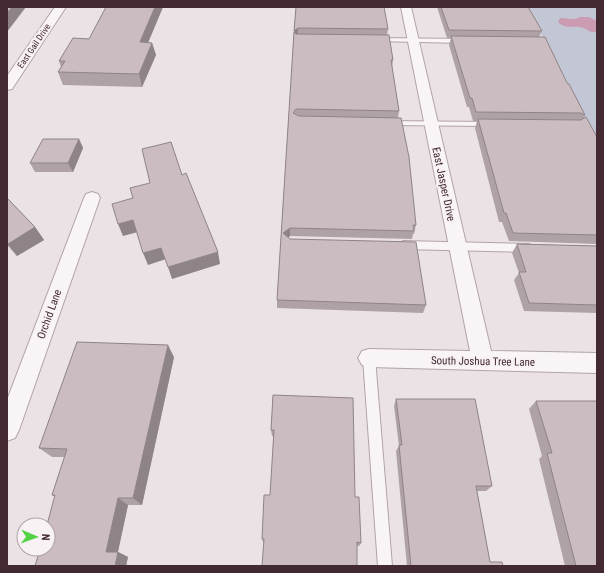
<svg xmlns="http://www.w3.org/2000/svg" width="604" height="573" font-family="'Roboto Condensed',sans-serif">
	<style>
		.green { fill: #c3c7d5 }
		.water { fill: #cb9cb1 }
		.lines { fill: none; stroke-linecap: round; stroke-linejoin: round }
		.service-casing { stroke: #b2a3a8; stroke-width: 2 }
		.minor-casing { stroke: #b2a3a8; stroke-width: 2 }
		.service { fill: #f9f5f6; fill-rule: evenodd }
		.minor { fill: #f9f5f6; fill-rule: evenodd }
		.wall { fill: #afa2a6 }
		.shaded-wall { fill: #8e8487 }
		.building { fill: #cbbcc1; stroke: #8e8487 }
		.labels { text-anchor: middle; stroke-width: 4; stroke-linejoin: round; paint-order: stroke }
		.far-street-label { font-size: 9px; fill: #432a32; stroke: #f8f2f4 }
		.street-label { font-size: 11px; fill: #432a32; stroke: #f8f2f4 }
	</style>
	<rect width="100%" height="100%" fill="#ebe2e5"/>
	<polygon class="green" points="527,7 597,7 597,143"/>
	<path class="water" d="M580,17h9l8,4v10c-7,4 -11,-4 -18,-4 -8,-1 -14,2 -21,-5l2,-4 15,1z"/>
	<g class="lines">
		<defs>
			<g id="service">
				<polygon points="377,38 463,39 466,41 463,43 375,41 374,40"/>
				<polygon points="385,121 488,122 492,124 488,126 388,125 384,123"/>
				<polygon points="403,241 529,244 534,248 529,252 403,249 398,245"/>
				<polygon points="369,353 373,354 375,358 392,566 378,566 363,358 365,354"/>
			</g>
			<g id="minor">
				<polygon points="55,7 66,7 12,89 7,90 7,76"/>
				<polygon points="401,7 411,7 491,351 597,353 597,373 369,367 362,365 358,358 362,351 369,349 470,351"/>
				<polygon points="92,192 98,194 100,198 19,430 15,438 7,441 7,400 84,198 86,194"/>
			</g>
		</defs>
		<use href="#service" class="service-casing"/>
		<use href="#minor" class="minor-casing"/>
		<use href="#service" class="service"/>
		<use href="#minor" class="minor"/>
	</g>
	<g class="wall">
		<polygon points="163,7 148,42 152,43 156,55 142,87 63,85 58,72 61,67 59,61 89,39"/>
		<polygon points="296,7 388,29 387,35 393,60 392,67 399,111 398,118 416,225 414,234 413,234 412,239 290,236 288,238 426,305 423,313 277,308 277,300 294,32"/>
		<polygon points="437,7 528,7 542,31 539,37 585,115 584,119 597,137 597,244 509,241 502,222 499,222 475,128 477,121 473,121 469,107 467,107 449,45 451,38 447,38"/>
		<polygon points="79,139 83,148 73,172 35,172 30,163"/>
		<polygon points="7,198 35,227 44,240 17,256 7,245"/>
		<polygon points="517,244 597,246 597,313 524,311 514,280 519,273 512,253"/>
		<polygon points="174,357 142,505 128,505 118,552 128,557 126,566 55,497 52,495 65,457 52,457 39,448"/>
		<polygon points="273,395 355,497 361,543 359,546 263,542 262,539 270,495 274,436 272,436 271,430"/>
		<polygon points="396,399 492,486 486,491 477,491 490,562 503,566 407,566 396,451 399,446 394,406"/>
		<polygon points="536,401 597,566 565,566 539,459 542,456 529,409"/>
	</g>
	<g class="shaded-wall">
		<polygon points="12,7 26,7 7,32 7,13"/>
		<polygon points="155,7 163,7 143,55 140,42"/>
		<polygon points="298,28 298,36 294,39 294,31"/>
		<polygon points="152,43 156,55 142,87 139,74"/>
		<polygon points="79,139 83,148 73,172 68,163"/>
		<polygon points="133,220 138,232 123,236 118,224"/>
		<polygon points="35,227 44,240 17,256 8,244"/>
		<polygon points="290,228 290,236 284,242 283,233"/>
		<polygon points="161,248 166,259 148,265 143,253"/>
		<polygon points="218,252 220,264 172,279 168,267"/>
		<polygon points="168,345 174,357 142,505 133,498"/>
		<polygon points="118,498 128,505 117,556 106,552"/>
		<polygon points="118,552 128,557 126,566 115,566"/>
	</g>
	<g class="building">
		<polygon points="7,7 12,7 7,13"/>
		<polygon points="106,7 155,7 140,42 152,43 139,74 58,72 65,61 59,61 73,38 89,39"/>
		<polygon points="296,7 384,7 388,29 298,28 294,31"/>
		<polygon points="441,7 528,7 542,31 449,30"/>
		<polygon points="294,32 296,34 389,35 393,60 391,60 399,111 296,109 293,113 299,116 401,118 409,157 416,225 413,225 414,231 290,228 283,233 290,239 416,242 426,305 277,300"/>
		<polygon points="451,36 545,37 567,83 569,84 585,115 581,113 476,112 472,98 470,98"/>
		<polygon points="586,117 597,137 597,235 513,233 506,213 504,213 478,119 581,120"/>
		<polygon points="43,139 79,139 68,163 30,163"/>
		<polygon points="171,142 182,175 186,173 218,252 168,267 161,248 143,253 133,220 118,224 112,204 133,198 130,188 150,183 142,149"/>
		<polygon points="7,198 35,227 8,244 7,243"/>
		<polygon points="517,244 597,246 597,305 529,303 519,272 526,272"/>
		<polygon points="77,342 168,345 133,498 118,498 106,552 118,552 115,566 35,566 40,549 48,549 48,525 47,525 55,495 52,495 67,449 39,448"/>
		<polygon points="273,395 353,398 355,497 359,497 361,543 357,542 357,566 262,566 264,539 262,539 264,495 270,495 274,430 271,430"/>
		<polygon points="396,399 475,399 492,486 476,486 490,562 502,562 503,566 411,566 399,445 402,445"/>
		<polygon points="536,401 597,401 597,566 576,566 547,453 552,453"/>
	</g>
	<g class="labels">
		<g class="far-street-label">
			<text transform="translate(34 46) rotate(-56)" y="3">East Gail Drive</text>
		</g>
		<g class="street-label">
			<text transform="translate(444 184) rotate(78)" y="4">East Jasper Drive</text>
			<text transform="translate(49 314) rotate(-70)" y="4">Orchid Lane</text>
			<text transform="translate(483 361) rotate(1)" y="4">South Joshua Tree Lane</text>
		</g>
	</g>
	<rect width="604" height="573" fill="none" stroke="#432a32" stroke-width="16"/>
	<g transform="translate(36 537) rotate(92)"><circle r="19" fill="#f8f2f4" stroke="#b0a2a6"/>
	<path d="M0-3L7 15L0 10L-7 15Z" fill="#54d245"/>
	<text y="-6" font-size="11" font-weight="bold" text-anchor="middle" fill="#432a32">N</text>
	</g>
</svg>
